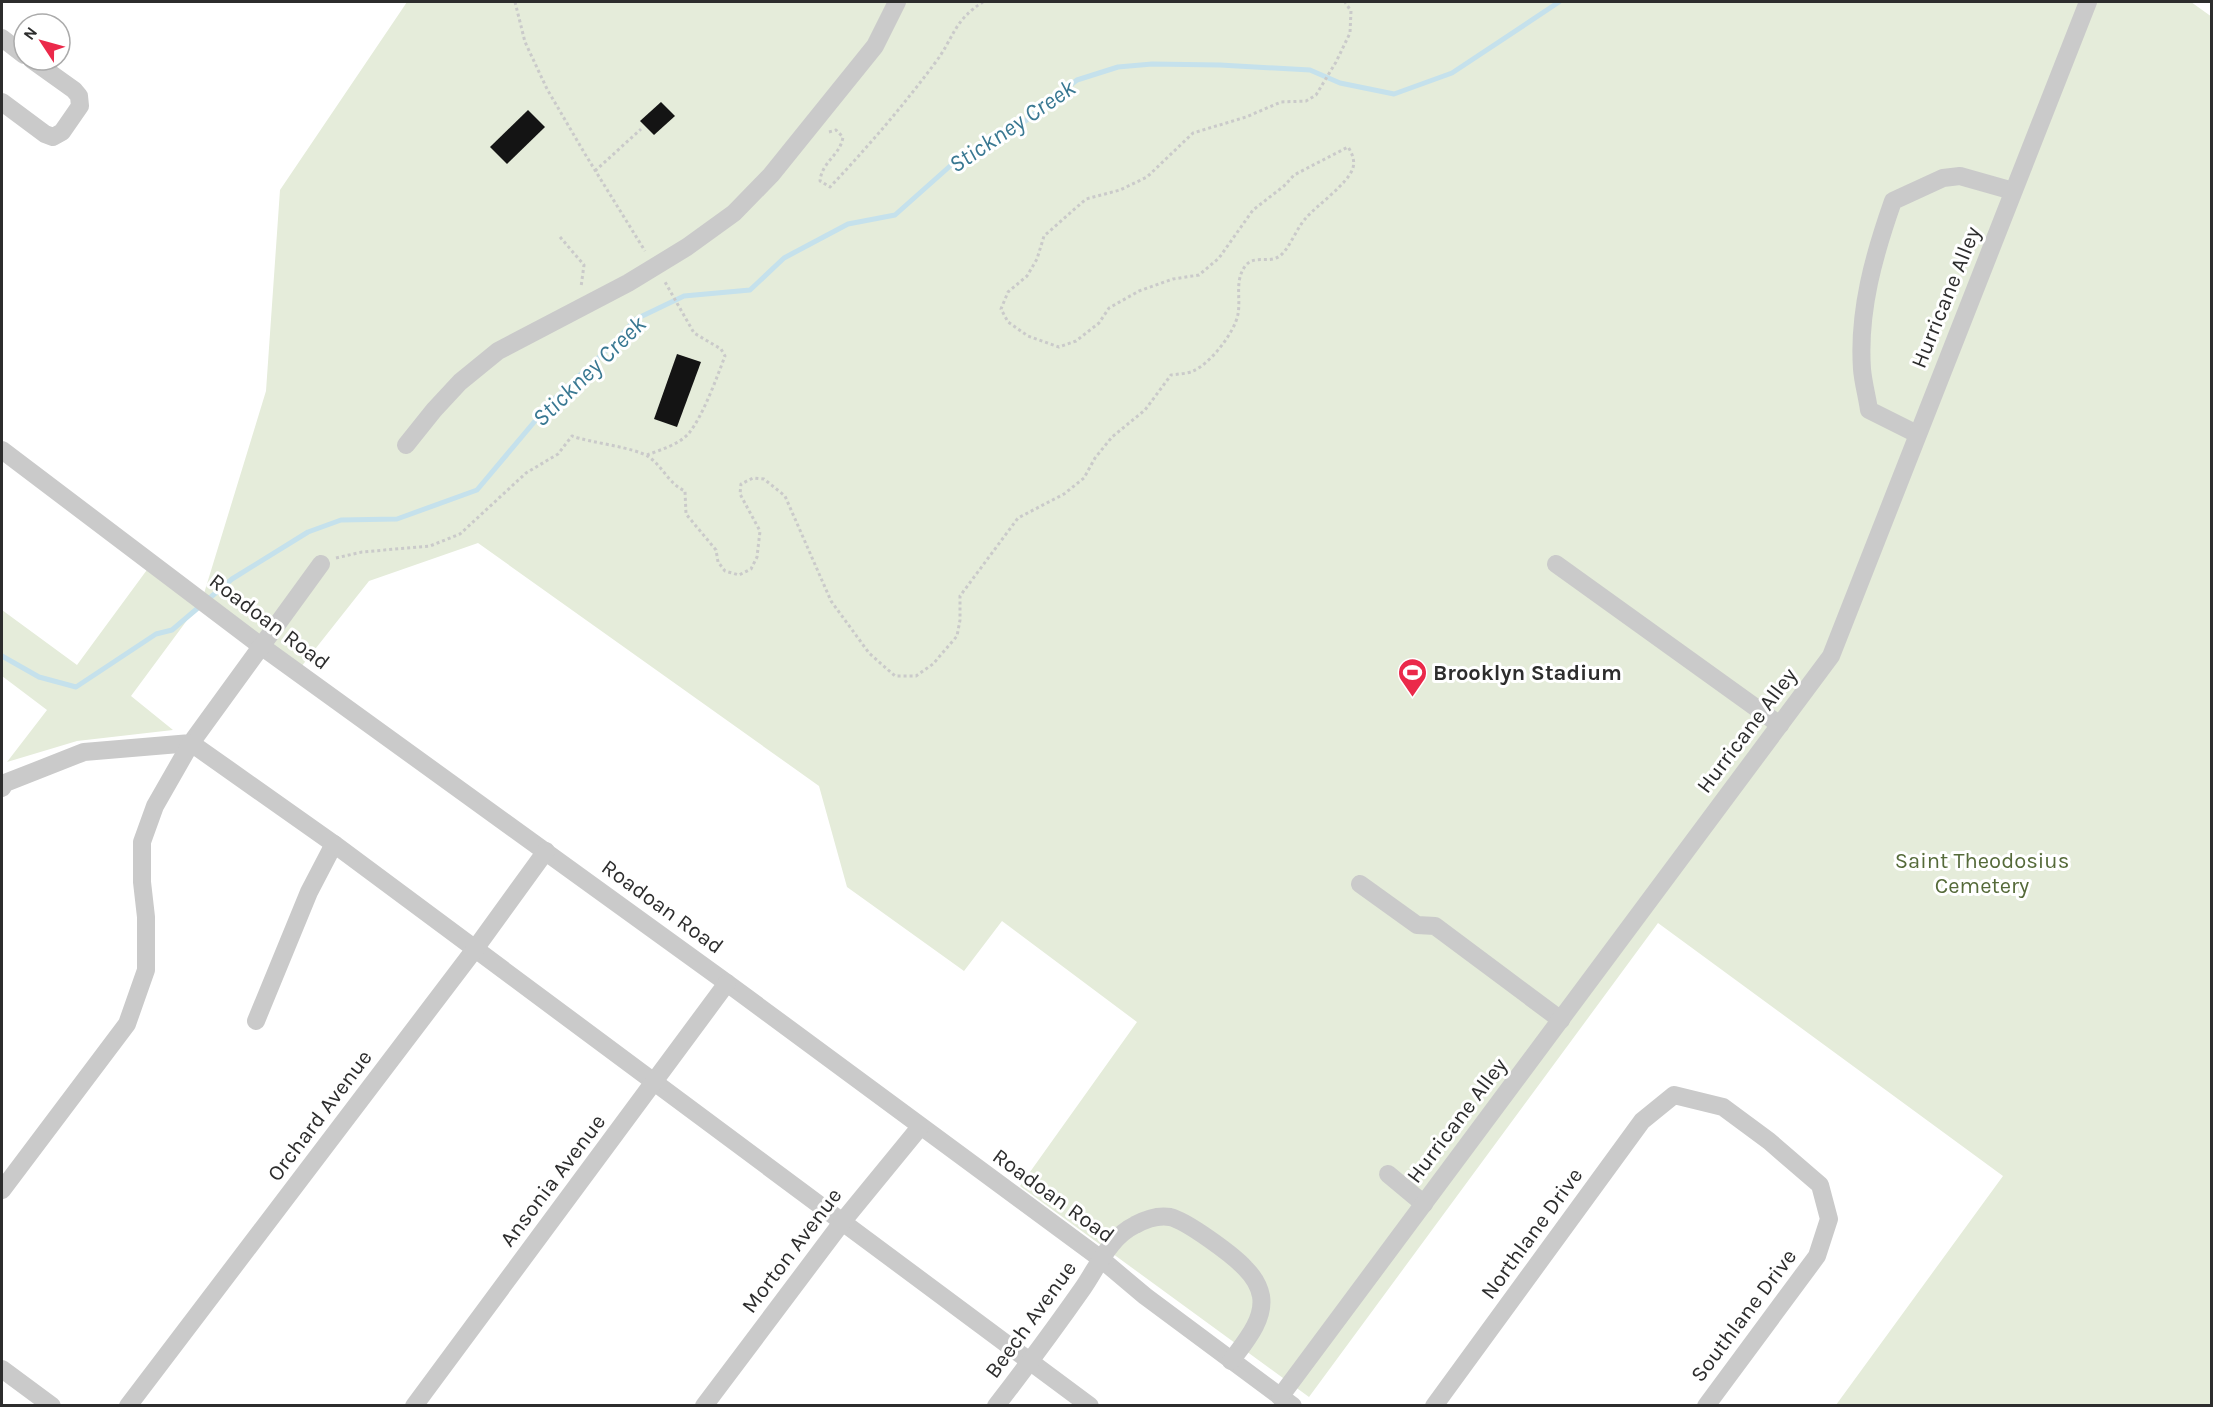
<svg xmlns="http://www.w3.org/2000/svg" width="2213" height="1407" font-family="Karla,sans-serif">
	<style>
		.green { fill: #e5ecda }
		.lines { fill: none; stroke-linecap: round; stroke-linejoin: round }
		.stream { stroke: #c5e1ec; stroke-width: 5 }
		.building { fill: #141414 }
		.path { stroke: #cacaca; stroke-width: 3; stroke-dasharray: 3 3; stroke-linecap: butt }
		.minor { stroke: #cacaca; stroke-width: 18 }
		.labels { text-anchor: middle; stroke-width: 6; stroke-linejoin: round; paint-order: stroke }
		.street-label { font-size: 22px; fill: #2d2d2d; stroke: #fff }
		.poi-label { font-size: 22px; font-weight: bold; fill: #2d2d2d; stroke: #fff; text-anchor: start }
		.park-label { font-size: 22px; fill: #556a39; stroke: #fff }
		.water-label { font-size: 24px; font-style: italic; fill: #397892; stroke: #fff }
	</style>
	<rect width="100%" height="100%" fill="#fff"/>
	<polygon class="green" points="407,2 2191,2 2212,17 2211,1405 1836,1405 2003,1176 1658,923 1309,1397 1020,1186 1137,1022 1002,921 964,971 847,887 819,786 478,543 369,581 297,672 202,600 131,696 173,730 77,741 7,762 47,710 2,676 2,610 77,665 152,563 202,600 266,391 280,190"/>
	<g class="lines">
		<polyline class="stream" points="2,656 39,677 76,687 156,634 172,630 232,579 308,532 341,520 397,519 477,490 551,402 613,344 636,319 684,296 750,290 784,258 848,224 895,215 958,159 1019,126 1077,80 1118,67 1152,64 1220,65 1310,70 1340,83 1394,94 1452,73 1559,2"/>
	</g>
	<g class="building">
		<polygon points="661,102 675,116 654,135 640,121"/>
		<polygon points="528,110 545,127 507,164 490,147"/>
		<polygon points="677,354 701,362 677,427 654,419"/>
	</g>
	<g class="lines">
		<g class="path">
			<polyline points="515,2 525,42 547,89 585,154 645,251"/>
			<path d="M829,132l7,-2 7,7c-3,19 -21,24 -23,44l10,6c37,-39 73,-81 105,-124 19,-25 18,-42 48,-61"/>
			<polyline points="595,171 641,129"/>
			<polyline points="560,237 584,265 581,287"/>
			<path d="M647,455c13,-5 33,-11 42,-22 14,-17 28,-56 36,-77l-4,-7 -27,-16 -29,-51"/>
			<path d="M336,558l26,-6 68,-6 30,-12 66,-61 32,-19 14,-18c19,7 62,11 77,21 14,10 20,27 36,34l1,23 30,36 2,12 7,9 14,4 12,-6 6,-12 3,-26 -20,-37 1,-10 12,-6 11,1 21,17 46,105 38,52 26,23h21l17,-12 24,-28 3,-16v-24l58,-78 46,-24 20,-16 11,-20 17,-21 33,-27 26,-35c6,-1 16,-1 22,-4 17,-7 42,-39 45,-57 3,-16 -4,-34 8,-49 8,-9 20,-3 30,-7 12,-4 20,-30 30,-40 12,-14 41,-33 47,-50 2,-8 -1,-15 -5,-21l-54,28 -10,11 -31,24 -34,48 -20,17 -26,4 -34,12 -30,17 -10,15 -23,18 -17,6 -31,-11 -20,-14 -7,-13 7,-17 19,-16 10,-17 7,-23 42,-37 34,-9 27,-13 46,-44 53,-16 35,-15 25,-1 10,-6 20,-33 14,-29 1,-22 -6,-9"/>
		</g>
		<g class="minor">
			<polyline points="2,38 24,55"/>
			<polyline points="2,102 45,134 53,137 62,132 80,106 79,96 74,90 32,60"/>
			<path d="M1917,434l-48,-24c-2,-14 -6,-28 -7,-41 -4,-58 12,-114 31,-168l50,-23 17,-2 53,15"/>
			<polyline points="406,445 434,410 460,382 498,351 628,283 687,247 734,213 771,175 875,46 897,2"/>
			<polyline points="2,450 261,646 727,983 1101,1259 1145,1296 1293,1406"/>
			<polyline points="1556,564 1780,725"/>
			<polyline points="2,788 5,783 84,752 191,743 321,564"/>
			<polyline points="1360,884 1417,925 1435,926 1561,1020"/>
			<polyline points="256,1021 309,892 334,844"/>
			<polyline points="1388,1174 1424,1204"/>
			<polyline points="2,1190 127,1024 146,970 146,917 142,882 142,842 155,806 191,743 334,844 1090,1406"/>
			<polyline points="2,1369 52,1406"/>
			<polyline points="1280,1397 1831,656 2088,2"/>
			<polyline points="128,1406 475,949 546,851"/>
			<polyline points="414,1406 727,983"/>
			<polyline points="704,1406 843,1221 920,1127"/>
			<path d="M996,1406c30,-39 59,-78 87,-118 15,-22 27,-51 52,-63 11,-6 23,-10 35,-8 17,4 63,38 75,51 8,8 14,18 16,28 4,24 -17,47 -30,65"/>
			<polyline points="1434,1406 1642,1121 1674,1095 1723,1107 1769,1141 1820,1185 1829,1219 1817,1256 1706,1406"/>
		</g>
	</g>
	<defs>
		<symbol id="stadium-pin" viewBox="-11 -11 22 30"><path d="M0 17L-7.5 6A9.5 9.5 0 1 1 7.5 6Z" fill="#eb294a" stroke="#fff"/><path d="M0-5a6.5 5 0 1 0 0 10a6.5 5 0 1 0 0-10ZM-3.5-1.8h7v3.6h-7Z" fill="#fff"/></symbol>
	</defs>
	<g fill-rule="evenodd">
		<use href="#stadium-pin" x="1396" y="656" width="33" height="45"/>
	</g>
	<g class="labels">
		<g class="street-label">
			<text transform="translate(1945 297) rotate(-68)" y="8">Hurricane Alley</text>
			<text transform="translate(270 621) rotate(37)" y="8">Roadoan Road</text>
			<text transform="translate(1746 730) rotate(-53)" y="8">Hurricane Alley</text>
			<text transform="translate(663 906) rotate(36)" y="8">Roadoan Road</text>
			<text transform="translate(319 1115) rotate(-53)" y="8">Orchard Avenue</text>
			<text transform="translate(1456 1120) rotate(-53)" y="8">Hurricane Alley</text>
			<text transform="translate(552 1180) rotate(-53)" y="8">Ansonia Avenue</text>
			<text transform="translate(1054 1195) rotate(36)" y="8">Roadoan Road</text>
			<text transform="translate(1531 1233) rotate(-54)" y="8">Northlane Drive</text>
			<text transform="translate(791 1250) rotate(-53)" y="8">Morton Avenue</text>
			<text transform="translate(1743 1315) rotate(-53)" y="8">Southlane Drive</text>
			<text transform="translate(1030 1319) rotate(-54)" y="8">Beech Avenue</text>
		</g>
		<g class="poi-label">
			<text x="1433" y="680">Brooklyn Stadium</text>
		</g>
		<g class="park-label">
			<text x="1982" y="868">Saint Theodosius<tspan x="1982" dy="25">Cemetery</tspan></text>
		</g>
		<g class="water-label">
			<text transform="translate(1012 126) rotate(-34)" y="8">Stickney Creek</text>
			<text transform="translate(589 371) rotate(-44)" y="8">Stickney Creek</text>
		</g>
	</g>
	<rect width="2213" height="1407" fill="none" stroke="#2d2d2d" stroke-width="6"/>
	<g transform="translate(42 42) rotate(306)"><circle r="28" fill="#ffffff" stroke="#ababab" stroke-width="1.5"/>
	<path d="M0-4.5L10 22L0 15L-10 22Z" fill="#eb294a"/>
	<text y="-9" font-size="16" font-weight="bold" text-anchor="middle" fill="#2d2d2d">N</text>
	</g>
</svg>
